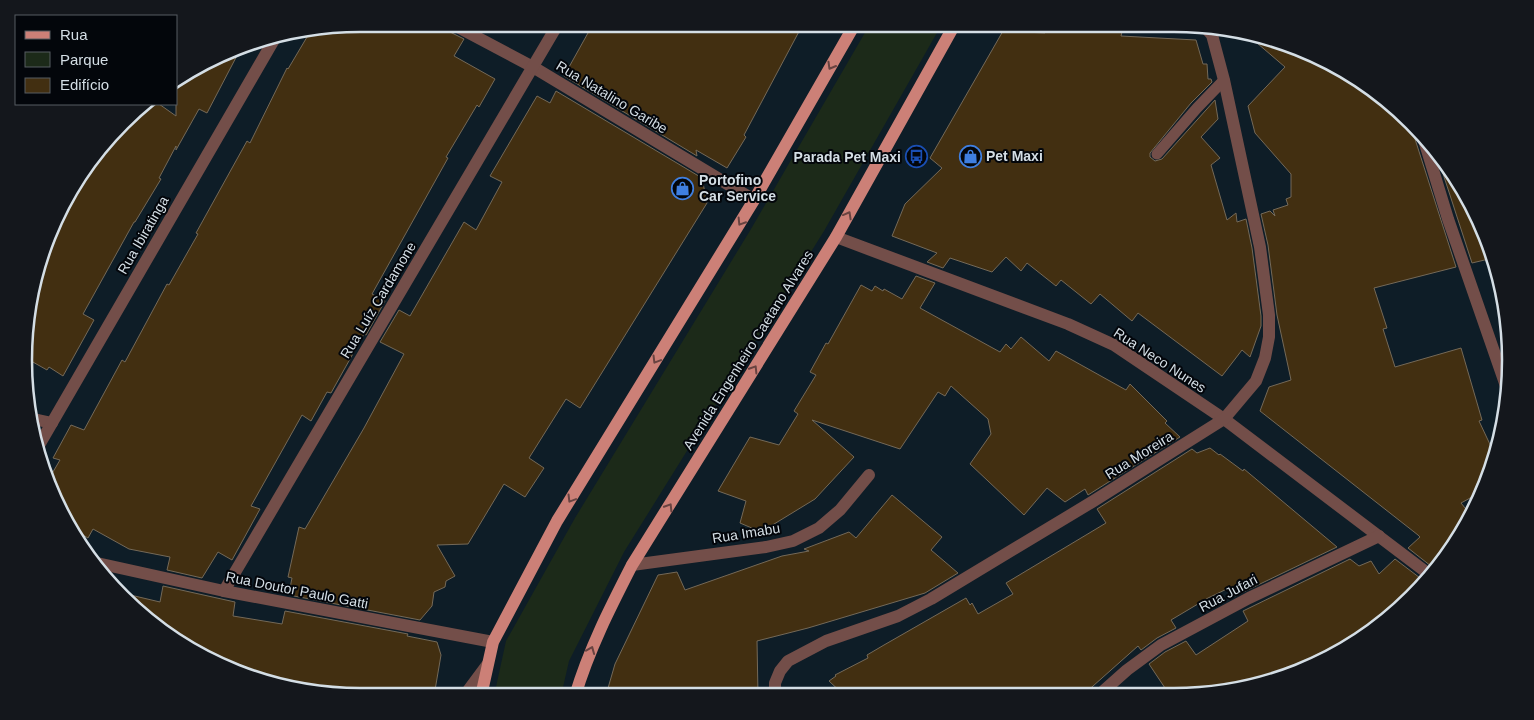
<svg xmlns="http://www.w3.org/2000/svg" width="1534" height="720" font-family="Helvetica,sans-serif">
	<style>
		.green { fill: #1c2a19 }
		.building { fill: #422f11; stroke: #746958 }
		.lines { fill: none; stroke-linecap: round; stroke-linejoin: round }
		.service { stroke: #734e49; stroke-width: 11 }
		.minor { stroke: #734e49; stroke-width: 12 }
		.primary { stroke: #cc8077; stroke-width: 12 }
		.oneway { stroke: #684341 }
		.labels { text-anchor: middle; stroke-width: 4; stroke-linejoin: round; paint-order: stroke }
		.street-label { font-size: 14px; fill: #d4dee5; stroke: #03060b }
		.poi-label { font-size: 14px; font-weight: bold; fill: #d4dee5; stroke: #03060b; text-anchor: start }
		.rim { fill: none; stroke: #d4dee5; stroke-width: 2.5 }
	</style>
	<rect width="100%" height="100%" fill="#0e1d27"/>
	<polygon class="green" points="870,24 942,24 824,231 624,552 569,661 561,696 494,696 506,641 575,518 751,229"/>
	<g class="building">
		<polygon points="360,24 444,24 448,31 464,39 454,56 495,79 479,107 477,105 446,157 448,158 372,294 385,301 366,335 364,334 331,393 327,392 311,421 302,415 251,506 260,509 232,560 218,552 202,578 167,570 170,557 129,549 93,529 88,538 68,526 50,477 60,460 53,458 71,425 84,430 122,360 125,362 167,284 169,285 198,234 196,233 247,141 250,143 287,68 288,69 310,32"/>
		<polygon points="593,24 803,24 744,135 746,137 727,168 696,150 697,156 564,76"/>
		<polygon points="1070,27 1095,28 1095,29 1102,30 1101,31 1122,32 1121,36 1196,40 1203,64 1207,64 1208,79 1211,79 1212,82 1191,103 1150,153 1150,157 1155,161 1162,159 1215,100 1218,119 1201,137 1220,158 1211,165 1227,220 1236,213 1237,222 1246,219 1252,248 1261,316 1261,326 1250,357 1242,350 1222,376 1138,313 1132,321 1100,294 1091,304 1061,280 1056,286 1027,263 1021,271 1006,257 992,272 950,258 943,268 927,262 937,253 892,236 905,204 942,168 930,158 1003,31 1045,33 1045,31 1057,31 1057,28"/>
		<polygon points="1243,31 1302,49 1361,80 1412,122 1418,130 1415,135 1415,139 1456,267 1374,288 1387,328 1383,329 1395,367 1461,348 1482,420 1479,421 1495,455 1483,491 1461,503 1470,514 1441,564 1436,570 1408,548 1420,537 1418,535 1260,411 1269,387 1291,380 1277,315 1268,245 1261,214 1270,211 1275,216 1273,210 1288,205 1286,199 1291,197 1291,174 1255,133 1248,106 1285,67"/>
		<polygon points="242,46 207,113 199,109 176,150 176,146 159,178 161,179 135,222 134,222 83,314 94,320 63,376 49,367 47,370 24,357 30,295 69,192 139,107 143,104 159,104 176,116 176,80 192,69"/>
		<polygon points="556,91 702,178 707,203 580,408 566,399 529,458 544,468 525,497 504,484 468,544 437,545 455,576 446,581 445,587 434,592 432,606 420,620 294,596 289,593 292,578 288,577 299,527 305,529 364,428 404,354 380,342 399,310 410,316 464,222 476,230 502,182 490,176 537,96 550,103"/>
		<polygon points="1436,152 1453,173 1485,231 1493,258 1472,263"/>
		<polygon points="916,276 935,283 920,308 1000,352 1006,344 1011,349 1021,337 1049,361 1056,351 1126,390 1130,384 1167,421 1165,423 1180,437 1088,495 1085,489 1065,502 1047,488 1024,515 970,464 991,434 988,419 951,386 945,396 938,392 900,449 812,420 854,457 815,499 761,532 740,523 746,501 718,491 750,437 779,445 798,414 794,411 816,375 810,372 826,343 828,344 861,285 872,291 875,286 883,291 884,289 902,299"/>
		<polygon points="1210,448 1219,455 1220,454 1243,471 1244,469 1337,547 1235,596 1231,587 1208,598 1171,620 1176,628 1157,638 1141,650 1138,646 1084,694 844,695 829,681 836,676 835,675 868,658 867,655 884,645 966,598 970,605 972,603 978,614 1013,594 1006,583 1106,523 1097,509 1192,449 1197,453"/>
		<polygon points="892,495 942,537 931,550 958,573 925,593 808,628 757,641 758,695 606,695 615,664 658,575 677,572 685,590 782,556 809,551 804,549 849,532 856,538"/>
		<polygon points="1350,559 1359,566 1371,561 1379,574 1395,559 1424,581 1379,627 1303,671 1218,693 1169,694 1149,664 1165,652 1186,641 1196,655 1248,621 1243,611"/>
		<polygon points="163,586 235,602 233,616 282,624 285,611 408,634 407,636 437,642 441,655 434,696 360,696 294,690 232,671 138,613 122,593 160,602"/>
	</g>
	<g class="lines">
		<polyline class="service" points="1157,154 1197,108 1224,80"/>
		<g class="minor">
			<polyline points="452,24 533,67 754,200"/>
			<polyline points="1423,137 1448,219 1507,389"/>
			<polyline points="836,237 1068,324 1114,345 1224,419 1430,575"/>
			<polyline points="29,418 52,423"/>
			<polyline points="38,447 275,38"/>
			<polyline points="97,563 224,591 493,642"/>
			<polyline points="632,565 766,547 793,541 819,528 840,510 869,475"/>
			<polyline points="224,591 558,24"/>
			<polyline points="1100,694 1127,670 1161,645 1249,598 1379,536"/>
			<polyline points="775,695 775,683 780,671 788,661 826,641 898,616 931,599 1092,502 1224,419 1256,381 1265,358 1269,337 1269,315 1260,247 1224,80 1212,35 1205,27"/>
			<polyline points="464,696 487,665"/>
		</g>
		<g class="primary">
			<polyline points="481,696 493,642 557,521 754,200 855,24"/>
			<path d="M575,696c14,-47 35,-88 57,-131l204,-328 119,-213"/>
		</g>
	</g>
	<defs><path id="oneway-chevron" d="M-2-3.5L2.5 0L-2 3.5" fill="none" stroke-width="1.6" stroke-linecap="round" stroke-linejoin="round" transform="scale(1.25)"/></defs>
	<g class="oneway">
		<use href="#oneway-chevron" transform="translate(831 66) rotate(120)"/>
		<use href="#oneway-chevron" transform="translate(848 215) rotate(-61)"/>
		<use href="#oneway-chevron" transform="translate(741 222) rotate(122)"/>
		<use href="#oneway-chevron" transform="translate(656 360) rotate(121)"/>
		<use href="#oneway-chevron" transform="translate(754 369) rotate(-58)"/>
		<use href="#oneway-chevron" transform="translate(571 499) rotate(121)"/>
		<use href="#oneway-chevron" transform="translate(669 507) rotate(-58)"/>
		<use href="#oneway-chevron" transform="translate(591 650) rotate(-68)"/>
	</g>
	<defs>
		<symbol id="shop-ring" viewBox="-11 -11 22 22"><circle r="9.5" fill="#03060b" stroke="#3f7fe0" stroke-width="1.5"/><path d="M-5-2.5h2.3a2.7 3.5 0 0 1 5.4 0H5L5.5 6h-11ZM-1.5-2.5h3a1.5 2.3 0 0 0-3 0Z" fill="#3f7fe0"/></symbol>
		<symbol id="bus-ring" viewBox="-11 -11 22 22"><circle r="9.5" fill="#03060b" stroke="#1a4fb4" stroke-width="1.5"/><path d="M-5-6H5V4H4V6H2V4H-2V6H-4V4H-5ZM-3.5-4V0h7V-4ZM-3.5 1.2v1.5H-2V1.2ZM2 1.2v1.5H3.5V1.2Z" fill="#1a4fb4"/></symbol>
	</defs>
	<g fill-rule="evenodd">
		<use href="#shop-ring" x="958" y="144" width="25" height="25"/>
		<use href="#bus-ring" x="904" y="144" width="25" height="25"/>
		<use href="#shop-ring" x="670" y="176" width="25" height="25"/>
	</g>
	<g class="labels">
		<g class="street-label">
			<text transform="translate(612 97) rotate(31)" y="5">Rua Natalino Garibe</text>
			<text transform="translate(143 235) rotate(-60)" y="5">Rua Ibiratinga</text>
			<text transform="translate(378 300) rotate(-59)" y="5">Rua Luíz Cardamone</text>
			<text transform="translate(748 350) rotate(-58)" y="5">Avenida Engenheiro Caetano Alvares</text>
			<text transform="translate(1160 360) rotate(33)" y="5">Rua Neco Nunes</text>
			<text transform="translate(1139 455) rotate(-32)" y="5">Rua Moreira</text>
			<text transform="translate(746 533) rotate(-9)" y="5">Rua Imabu</text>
			<text transform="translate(297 590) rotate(11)" y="5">Rua Doutor Paulo Gatti</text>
			<text transform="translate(1228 593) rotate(-28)" y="5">Rua Jufari</text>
		</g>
		<g class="poi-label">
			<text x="986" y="161">Pet Maxi</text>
			<text x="901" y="162" text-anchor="end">Parada Pet Maxi</text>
			<text x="699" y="185">Portofino<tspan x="699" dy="16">Car Service</tspan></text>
		</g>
	</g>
	<path d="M0 0H1534V720H0ZM360 32H1174A328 328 0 0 1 1502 360V360A328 328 0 0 1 1174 688H360A328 328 0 0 1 32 360V360A328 328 0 0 1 360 32Z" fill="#14171c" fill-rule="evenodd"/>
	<path class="rim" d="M360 32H1174A328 328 0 0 1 1502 360V360A328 328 0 0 1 1174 688H360A328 328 0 0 1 32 360V360A328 328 0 0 1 360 32Z"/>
	<rect x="15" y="15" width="162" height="90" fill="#03060b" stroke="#575c62"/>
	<rect x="25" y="31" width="25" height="8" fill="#cc8077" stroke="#575c62"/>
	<text x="60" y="40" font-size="15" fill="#d4dee5">Rua</text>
	<rect x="25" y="52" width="25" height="15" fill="#1c2a19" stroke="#575c62"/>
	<text x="60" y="65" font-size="15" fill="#d4dee5">Parque</text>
	<rect x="25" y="78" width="25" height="15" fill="#422f11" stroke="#575c62"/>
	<text x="60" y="90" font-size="15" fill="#d4dee5">Edifício</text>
</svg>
